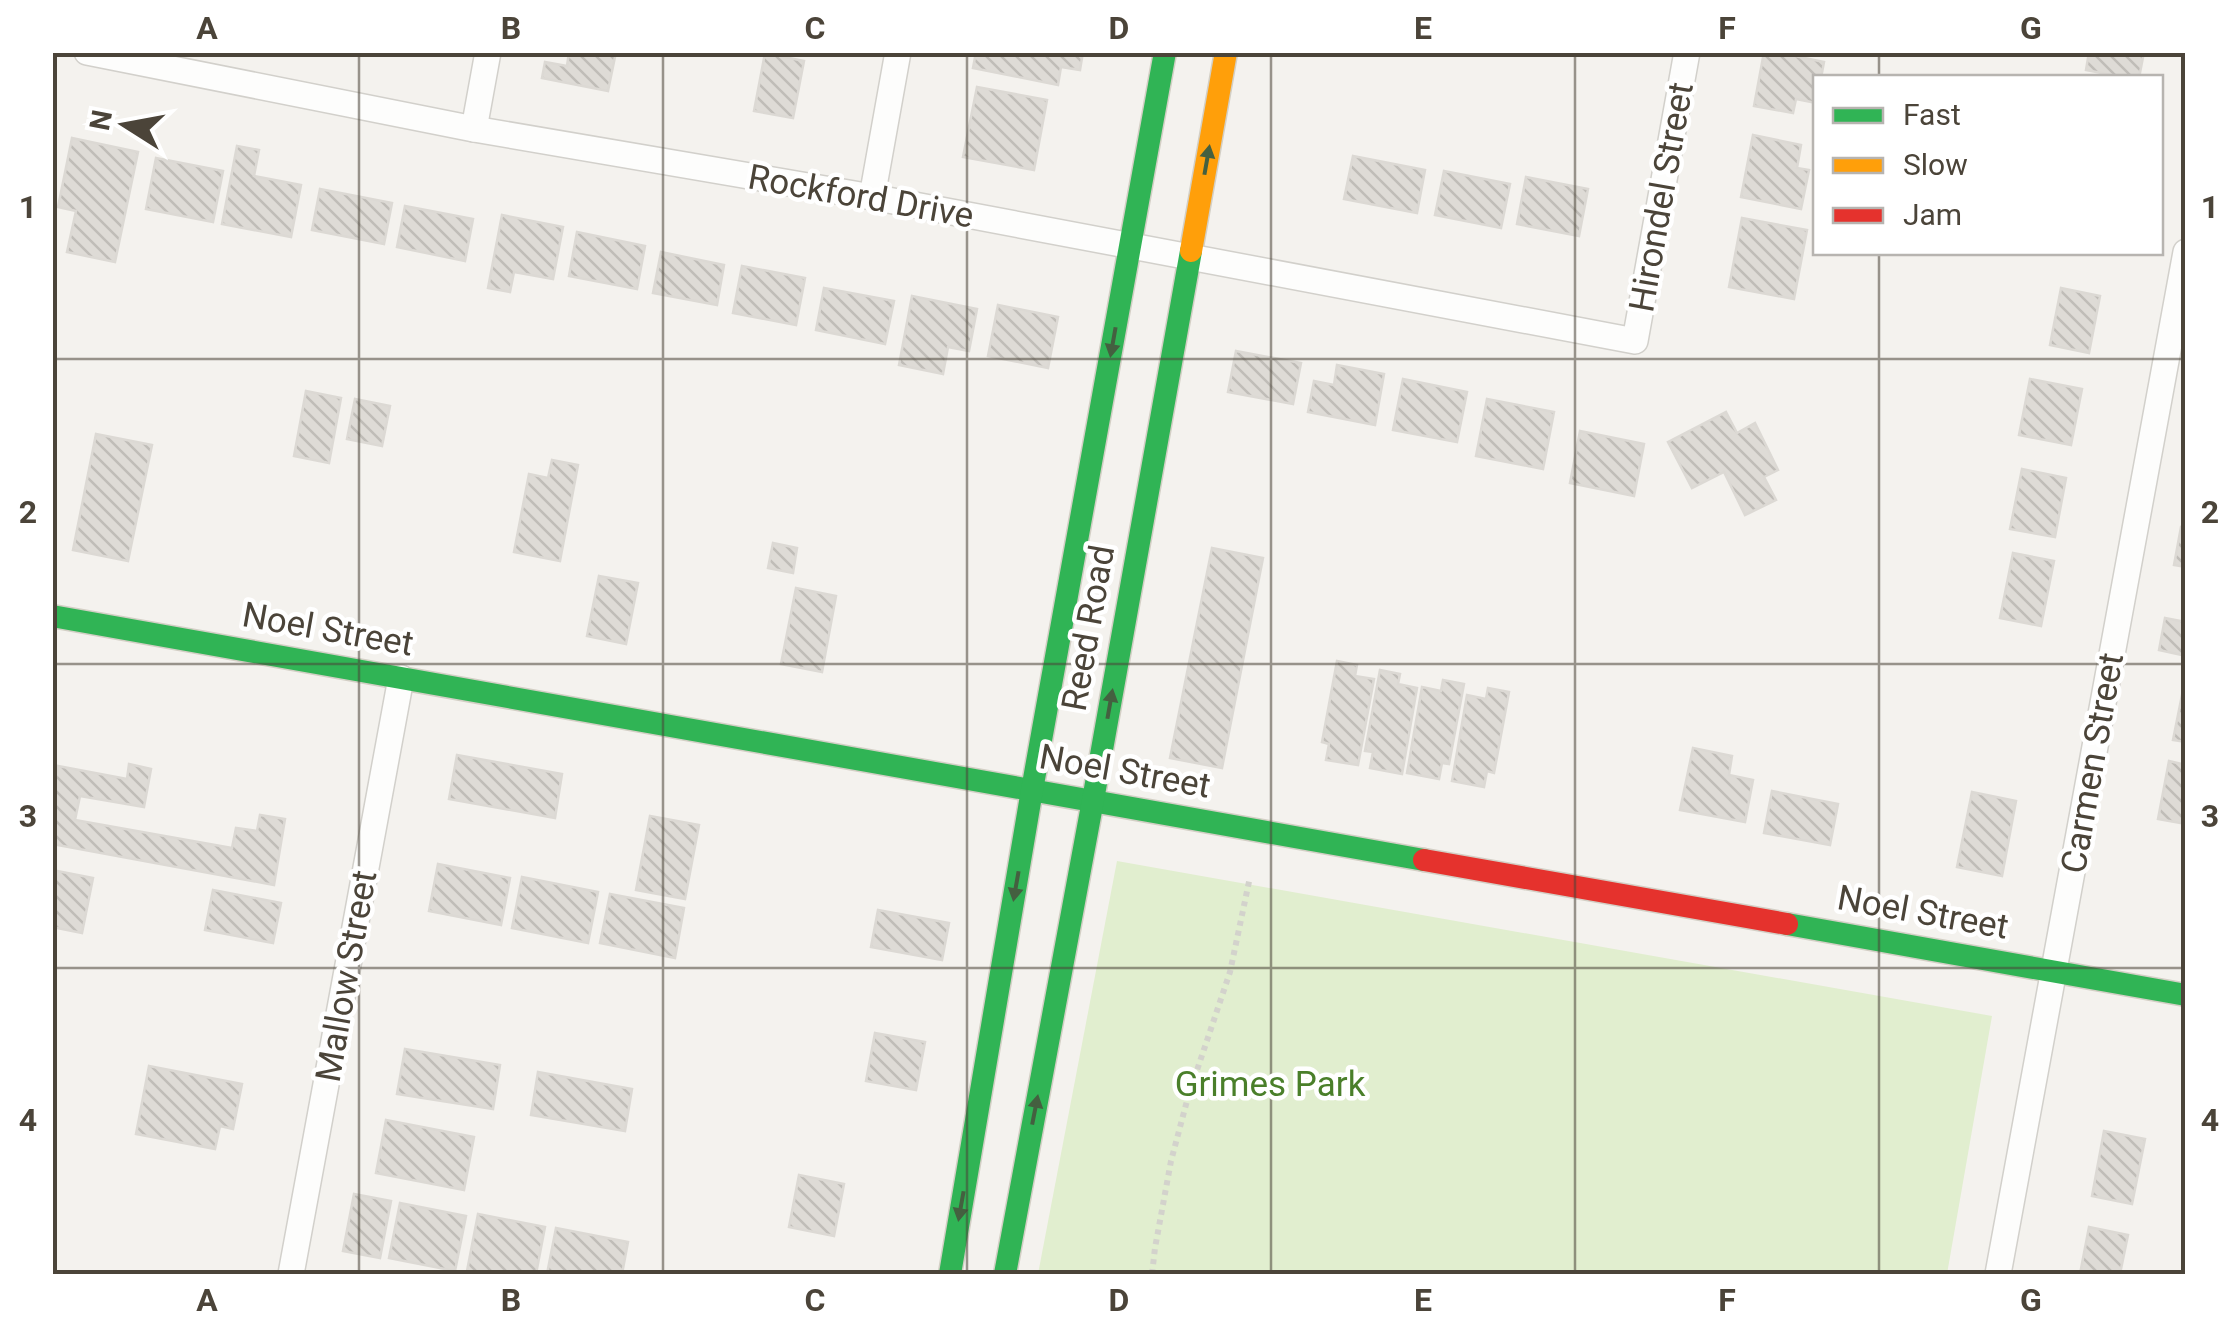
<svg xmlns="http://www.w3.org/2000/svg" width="2238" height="1327" font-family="Roboto,sans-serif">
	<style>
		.green { fill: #e1eecf }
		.building { fill: url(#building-back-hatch); stroke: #dcd9d4; stroke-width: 2.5 }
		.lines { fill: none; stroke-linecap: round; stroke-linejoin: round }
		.street-casing { stroke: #d2d0cb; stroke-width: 28 }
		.fast-casing { stroke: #d3cfc5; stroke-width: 25 }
		.slow-casing { stroke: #d3cfc5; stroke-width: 25 }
		.jam-casing { stroke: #d3cfc5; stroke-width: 25 }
		.path { stroke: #d3d2cc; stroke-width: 6; stroke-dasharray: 5 5; stroke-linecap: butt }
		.street { stroke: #fdfdfc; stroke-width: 25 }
		.fast { stroke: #30b455; stroke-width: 22 }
		.slow { stroke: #ff9f0a; stroke-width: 22 }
		.jam { stroke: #e5322d; stroke-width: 22 }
		.oneway { fill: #446040 }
		.grid { fill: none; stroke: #4b4439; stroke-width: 2.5; stroke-opacity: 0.55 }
		.labels { text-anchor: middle; stroke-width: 9; stroke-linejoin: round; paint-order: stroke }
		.street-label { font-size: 35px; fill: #4b4439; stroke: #fff }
		.park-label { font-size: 35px; fill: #4a7f2a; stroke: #fff }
		.neatline { fill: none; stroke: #4b4439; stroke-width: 4 }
		.grid-label { font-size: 32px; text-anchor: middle; font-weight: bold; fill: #4b4439 }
	</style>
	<defs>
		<pattern id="building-back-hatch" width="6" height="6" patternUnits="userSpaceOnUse" patternTransform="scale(2.5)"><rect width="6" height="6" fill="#dedbd6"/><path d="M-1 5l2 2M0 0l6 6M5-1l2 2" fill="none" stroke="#c0bdb8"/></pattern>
	</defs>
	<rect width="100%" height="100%" fill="#f4f2ee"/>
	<polygon class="green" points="1117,861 1992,1016 1947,1274 1038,1274"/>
	<g class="building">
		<polygon points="569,52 616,52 608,91 542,78 545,62 567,66"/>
		<polygon points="976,52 1083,52 1080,70 1061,67 1058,85 973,68"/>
		<polygon points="1764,52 1776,52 1824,62 1821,78 1816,78 1816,103 1796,99 1793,113 1754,106"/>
		<polygon points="2089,52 2144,52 2139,78 2127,78 2086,70"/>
		<polygon points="765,53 804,61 793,118 754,111"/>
		<polygon points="977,87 1047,100 1034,170 963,157"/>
		<polygon points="1753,135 1801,145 1797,168 1809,170 1801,209 1741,197"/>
		<polygon points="72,138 138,152 115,262 67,252 76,211 58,207"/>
		<polygon points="237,146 259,150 254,176 301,185 291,237 222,224"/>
		<polygon points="1353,156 1425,170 1417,213 1344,199"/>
		<polygon points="156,158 223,171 213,222 146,209"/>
		<polygon points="1444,171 1510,184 1501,228 1435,215"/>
		<polygon points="1526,177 1588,189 1579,236 1517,224"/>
		<polygon points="320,189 392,203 384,244 312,230"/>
		<polygon points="405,206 473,219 465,261 397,247"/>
		<polygon points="502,215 563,227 553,279 514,272 510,292 488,288"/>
		<polygon points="1742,218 1807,230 1794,299 1729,287"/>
		<polygon points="577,232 645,246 637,289 569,276"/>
		<polygon points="661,252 724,265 717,305 653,293"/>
		<polygon points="742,266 805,278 796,325 733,313"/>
		<polygon points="824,288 894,301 885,344 816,330"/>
		<polygon points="2061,288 2100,296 2089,353 2050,345"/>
		<polygon points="912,296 977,309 969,351 948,347 943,374 899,365"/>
		<polygon points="998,305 1058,317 1048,368 988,356"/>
		<polygon points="1236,351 1301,363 1293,404 1228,392"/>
		<polygon points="1337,365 1384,374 1375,425 1308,412 1314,381 1334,385"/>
		<polygon points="1403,379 1467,392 1457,442 1393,430"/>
		<polygon points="2030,379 2082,389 2071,445 2019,435"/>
		<polygon points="306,391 341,398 329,463 294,456"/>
		<polygon points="355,399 390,406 382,446 347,439"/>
		<polygon points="1487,399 1554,412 1543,469 1476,456"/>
		<polygon points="1726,412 1737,433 1755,423 1778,470 1764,477 1776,500 1745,515 1724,472 1692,488 1668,442"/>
		<polygon points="1580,431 1644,444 1634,496 1570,483"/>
		<polygon points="96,434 152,445 128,561 73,550"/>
		<polygon points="552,460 578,465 560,561 514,552 529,474 548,478"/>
		<polygon points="2022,469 2066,478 2055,537 2010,529"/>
		<polygon points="2181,527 2186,528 2186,567 2174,565"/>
		<polygon points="773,543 797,548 793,573 768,568"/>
		<polygon points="1212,548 1263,558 1222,768 1170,758"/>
		<polygon points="2013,553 2054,561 2041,626 2000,618"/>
		<polygon points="599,576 638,583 626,644 587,636"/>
		<polygon points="796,588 836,596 822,672 781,664"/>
		<polygon points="2165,618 2186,622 2186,656 2159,650"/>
		<polygon points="1337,661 1357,665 1355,676 1374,679 1358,765 1326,760 1329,744 1322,742"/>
		<polygon points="1380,670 1400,674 1398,684 1417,688 1402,774 1370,768 1373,752 1365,751"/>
		<polygon points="2186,675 2186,742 2173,740"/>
		<polygon points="1443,680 1464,684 1449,764 1442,763 1439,779 1407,773 1422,687 1441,691"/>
		<polygon points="1488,688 1509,692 1494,773 1487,771 1484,787 1452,781 1467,695 1486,699"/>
		<polygon points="1693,748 1732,756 1729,775 1753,780 1745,822 1680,810"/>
		<polygon points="457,755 562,774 555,818 449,799"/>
		<polygon points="2169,761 2186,765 2186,824 2158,819"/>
		<polygon points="129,764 151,769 144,807 80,796 75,820 232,848 236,828 257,831 260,815 285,819 274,885 52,844 52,797 58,766 127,779"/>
		<polygon points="1772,791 1838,804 1830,845 1764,833"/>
		<polygon points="1972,792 2016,801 2002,876 1957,867"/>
		<polygon points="650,816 699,825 685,899 636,890"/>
		<polygon points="438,864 510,878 501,925 429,911"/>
		<polygon points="52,870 93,878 82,933 52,927"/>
		<polygon points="522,877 598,892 588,943 512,928"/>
		<polygon points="213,890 281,903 273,943 205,930"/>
		<polygon points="610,894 684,908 675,958 600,943"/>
		<polygon points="878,910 949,923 942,960 871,947"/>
		<polygon points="875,1033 925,1042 916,1090 866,1081"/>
		<polygon points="405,1049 500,1065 493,1109 397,1094"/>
		<polygon points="149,1066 242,1084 233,1129 220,1126 215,1149 136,1134"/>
		<polygon points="538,1072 632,1089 625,1131 531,1115"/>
		<polygon points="386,1120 474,1137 464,1190 376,1173"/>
		<polygon points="2104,1131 2145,1139 2132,1204 2092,1196"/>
		<polygon points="799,1175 844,1184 834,1236 789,1227"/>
		<polygon points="354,1194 391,1201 380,1258 343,1251"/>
		<polygon points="400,1203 466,1216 455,1271 389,1258"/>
		<polygon points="478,1214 545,1227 536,1274 484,1274 467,1271"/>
		<polygon points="2089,1227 2128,1235 2120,1274 2080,1274"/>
		<polygon points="556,1228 628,1242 622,1274 547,1274"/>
	</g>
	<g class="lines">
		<defs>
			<g id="street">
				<polyline points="87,52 474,129 872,197 1635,341 1687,52"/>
				<polyline points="474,129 488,52"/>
				<polyline points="872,197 898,52"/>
				<polyline points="291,1274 401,678"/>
				<polyline points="1998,1274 2186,252"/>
			</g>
			<g id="fast">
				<polyline points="52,616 1424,860"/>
				<polyline points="1787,924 2186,995"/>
				<polyline points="950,1274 1032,790 1165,52"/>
				<polyline points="1005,1274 1093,800 1191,251"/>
			</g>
			<polyline id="slow" points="1191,251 1226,52"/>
			<polyline id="jam" points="1424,860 1787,924"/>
		</defs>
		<use href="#street" class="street-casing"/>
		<use href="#fast" class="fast-casing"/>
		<use href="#slow" class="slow-casing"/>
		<use href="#jam" class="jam-casing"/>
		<polyline class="path" points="1152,1274 1155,1248 1171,1161 1188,1097 1230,972 1250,877"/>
		<use href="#street" class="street"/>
		<use href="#fast" class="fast"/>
		<use href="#slow" class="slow"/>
		<use href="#jam" class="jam"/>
	</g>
	<defs><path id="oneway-solid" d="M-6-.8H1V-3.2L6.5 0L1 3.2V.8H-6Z" transform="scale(2.5)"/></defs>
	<g class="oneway">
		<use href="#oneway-solid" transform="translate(1207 160) rotate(-80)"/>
		<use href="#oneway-solid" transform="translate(1113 342) rotate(100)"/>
		<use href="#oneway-solid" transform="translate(1110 704) rotate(-80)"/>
		<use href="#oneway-solid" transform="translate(1016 886) rotate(100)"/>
		<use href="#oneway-solid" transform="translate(1035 1110) rotate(-79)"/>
		<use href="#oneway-solid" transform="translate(961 1206) rotate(100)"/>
	</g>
	<path class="grid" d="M359,52v1222M663,52v1222M967,52v1222M1271,52v1222M1575,52v1222M1879,52v26M1879,252v1022M52,359h2134M52,664h2134M52,968h2134"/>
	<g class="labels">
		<g class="street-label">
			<text transform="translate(861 196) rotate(10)" y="12">Rockford Drive</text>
			<text transform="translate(1661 197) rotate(-80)" y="12">Hirondel Street</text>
			<text transform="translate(1088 628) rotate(-80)" y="12">Reed Road</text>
			<text transform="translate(328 629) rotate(10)" y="12">Noel Street</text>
			<text transform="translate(2092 763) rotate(-80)" y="12">Carmen Street</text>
			<text transform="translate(1125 771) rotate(10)" y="12">Noel Street</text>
			<text transform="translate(1923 912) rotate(10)" y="12">Noel Street</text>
			<text transform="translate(346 976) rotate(-80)" y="12">Mallow Street</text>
		</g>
		<g class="park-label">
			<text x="1270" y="1096">Grimes Park</text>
		</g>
	</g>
	<rect width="2238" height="1327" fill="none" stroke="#ffffff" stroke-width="110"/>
	<rect x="1813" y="75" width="350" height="180" fill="#ffffff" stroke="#b7b4b0" stroke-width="2.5"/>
	<rect x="1833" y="108" width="50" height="15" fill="#30b455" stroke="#b7b4b0" stroke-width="2.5"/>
	<text x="1903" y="125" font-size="30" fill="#4b4439">Fast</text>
	<rect x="1833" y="158" width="50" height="15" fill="#ff9f0a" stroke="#b7b4b0" stroke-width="2.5"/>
	<text x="1903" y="175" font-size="30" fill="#4b4439">Slow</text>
	<rect x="1833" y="208" width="50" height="15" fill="#e5322d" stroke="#b7b4b0" stroke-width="2.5"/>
	<text x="1903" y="225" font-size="30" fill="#4b4439">Jam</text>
	<g transform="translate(125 125) rotate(281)" stroke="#ffffff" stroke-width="8" paint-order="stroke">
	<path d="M0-8L18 38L0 25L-18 38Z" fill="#4b4439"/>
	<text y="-15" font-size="28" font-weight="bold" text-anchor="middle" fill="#4b4439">N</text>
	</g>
	<rect x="55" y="55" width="2128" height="1217" class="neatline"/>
	<g class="grid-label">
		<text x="207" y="39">A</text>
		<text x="511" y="39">B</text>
		<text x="815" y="39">C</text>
		<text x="1119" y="39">D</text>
		<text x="1423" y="39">E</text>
		<text x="1727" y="39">F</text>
		<text x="2031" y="39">G</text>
		<text x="28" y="218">1</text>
		<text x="2210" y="218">1</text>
		<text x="28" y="523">2</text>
		<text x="2210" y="523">2</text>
		<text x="28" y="827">3</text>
		<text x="2210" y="827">3</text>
		<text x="28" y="1131">4</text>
		<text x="2210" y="1131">4</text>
		<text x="207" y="1311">A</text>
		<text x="511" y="1311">B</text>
		<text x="815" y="1311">C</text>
		<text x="1119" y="1311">D</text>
		<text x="1423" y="1311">E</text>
		<text x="1727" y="1311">F</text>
		<text x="2031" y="1311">G</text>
	</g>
</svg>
